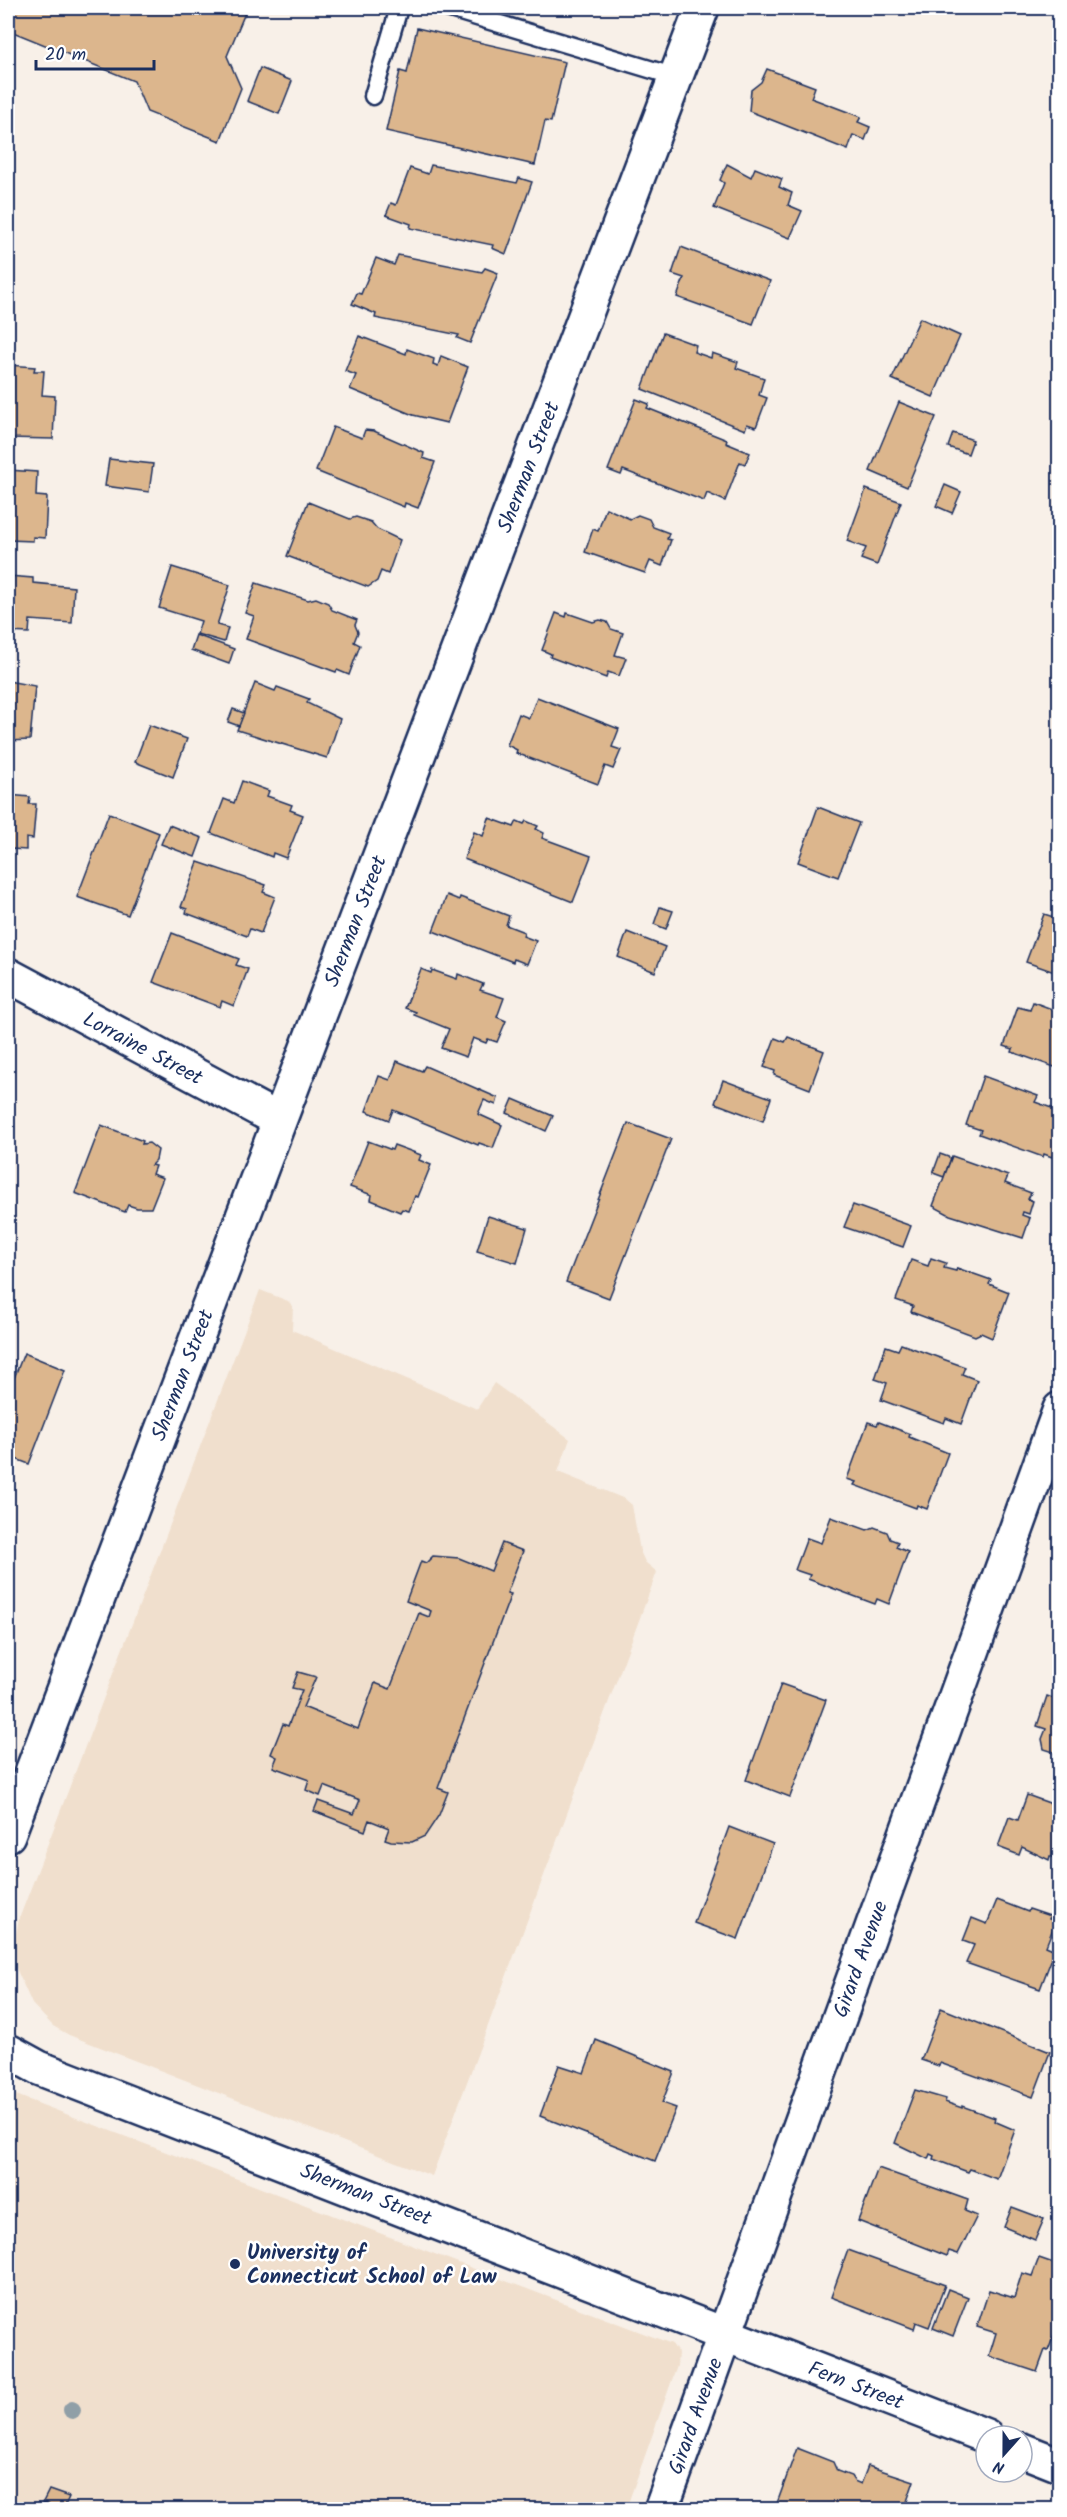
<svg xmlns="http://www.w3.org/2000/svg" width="1067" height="2517" font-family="Kalam,sans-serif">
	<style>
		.built { fill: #f0dfcd }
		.building { fill: #dcb68d; stroke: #1b2f5e; stroke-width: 1.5 }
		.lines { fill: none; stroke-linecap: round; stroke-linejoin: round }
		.service-casing { stroke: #1b2f5e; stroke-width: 21 }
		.minor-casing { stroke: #1b2f5e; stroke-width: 38 }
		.tertiary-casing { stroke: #1b2f5e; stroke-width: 38 }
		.service { stroke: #fff; stroke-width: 16 }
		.minor { stroke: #fff; stroke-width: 33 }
		.tertiary { stroke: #fff; stroke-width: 33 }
		.tree { fill: #909fa7 }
		.poi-dot { fill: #1b2f5e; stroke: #fff; stroke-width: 2 }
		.labels { text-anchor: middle; stroke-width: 5; stroke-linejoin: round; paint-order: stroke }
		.street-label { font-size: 21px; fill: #1b2f5e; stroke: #fff }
		.poi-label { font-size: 21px; font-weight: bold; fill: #1b2f5e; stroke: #fff; text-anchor: start }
	</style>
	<rect width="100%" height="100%" fill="#f8f0e8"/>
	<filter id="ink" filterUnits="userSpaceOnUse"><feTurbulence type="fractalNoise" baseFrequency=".0167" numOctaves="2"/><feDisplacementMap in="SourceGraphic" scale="12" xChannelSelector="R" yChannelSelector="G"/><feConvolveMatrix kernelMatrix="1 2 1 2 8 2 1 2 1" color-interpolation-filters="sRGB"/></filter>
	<g filter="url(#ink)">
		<g class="built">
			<polygon points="260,1290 288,1301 293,1306 292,1330 477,1409 494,1383 531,1410 570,1439 558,1472 625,1499 632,1505 640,1551 645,1562 657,1572 432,2176 69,2035 53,2026 32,2004 16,1968 13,1947 19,1919"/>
			<polygon points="8,2092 672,2344 678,2353 677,2366 626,2509 8,2509"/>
		</g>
		<g class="building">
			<polygon points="8,8 247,8 227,56 241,88 220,141 147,112 134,81 8,30"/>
			<polygon points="417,28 565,62 551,122 545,121 535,165 386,131 400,71 407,73"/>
			<polygon points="260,68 292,81 279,114 247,101"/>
			<polygon points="767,69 815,87 811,98 861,117 858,122 870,127 865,140 853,135 848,150 749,111 751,90 761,82"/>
			<polygon points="727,164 751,177 755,168 782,179 779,187 792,193 788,205 802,211 790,238 714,208 724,183 720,180"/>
			<polygon points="431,165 517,183 519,178 532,182 506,254 492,248 493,245 410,228 411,224 386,215 391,203 396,205 410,168 428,174"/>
			<polygon points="681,247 770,281 753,324 677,297 684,278 672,274"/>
			<polygon points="398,255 482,272 485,268 498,273 470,343 457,338 459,335 375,318 376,314 352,304 357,293 361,294 376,258 394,265"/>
			<polygon points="920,318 960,336 933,397 892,379"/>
			<polygon points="663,333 696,345 694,352 711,358 712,353 738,362 736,368 764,378 759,395 767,398 756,427 747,424 745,430 642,389"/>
			<polygon points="359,336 406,354 407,349 434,359 433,364 438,366 441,356 468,367 447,423 413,415 350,389 356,375 345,371"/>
			<polygon points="8,365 35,367 34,371 44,371 42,395 55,396 53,439 8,438"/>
			<polygon points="636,399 649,404 647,408 727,440 726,443 750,453 745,464 740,462 725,501 707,493 704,501 623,470 621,475 608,470"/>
			<polygon points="899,402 936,417 907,487 870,471"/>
			<polygon points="333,427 362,438 365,430 374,431 424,453 423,458 435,462 418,508 405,503 404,507 316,471"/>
			<polygon points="953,433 973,440 968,454 948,447"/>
			<polygon points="109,459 153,464 149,492 105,486"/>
			<polygon points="8,470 37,472 36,496 47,497 45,538 33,537 33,541 8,540"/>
			<polygon points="945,485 961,492 952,513 936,506"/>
			<polygon points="866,489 901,502 877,565 861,559 866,548 847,541"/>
			<polygon points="308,502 350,519 356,517 371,522 377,529 400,540 388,574 381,571 377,581 368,587 287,556"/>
			<polygon points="606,508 630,519 638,515 649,519 653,527 669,533 667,539 671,540 662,566 650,561 645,573 585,552 593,529 598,531"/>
			<polygon points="172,567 230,585 217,625 228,628 224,642 197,634 201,621 159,608"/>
			<polygon points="8,576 33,578 33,583 74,587 72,623 30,620 29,633 8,632"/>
			<polygon points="256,583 308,600 316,598 328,603 332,610 357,620 355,625 358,632 354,642 360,645 349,675 337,670 336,672 246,639 254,616 245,613"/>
			<polygon points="556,613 566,617 567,613 593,622 600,620 607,622 611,629 623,633 615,655 626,658 619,676 608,672 606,678 550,657 551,654 542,650"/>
			<polygon points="196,635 234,649 229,664 191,650"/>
			<polygon points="8,681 35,686 30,740 8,741"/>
			<polygon points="255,683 275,691 277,687 309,699 307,703 340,719 327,758 237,730"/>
			<polygon points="537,697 619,729 612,747 621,750 613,769 605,766 598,784 516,753 517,750 507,745 519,714 529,718"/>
			<polygon points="233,709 244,713 239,726 228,722"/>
			<polygon points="149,725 187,739 173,777 135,762"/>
			<polygon points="242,781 269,791 267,796 292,805 290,810 303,815 286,858 273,853 272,857 211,833 224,799 234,803"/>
			<polygon points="8,795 30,797 29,804 36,804 33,839 26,838 26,850 12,849 11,864 8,864"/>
			<polygon points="818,807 859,823 838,877 798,862"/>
			<polygon points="109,813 159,833 128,915 77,897"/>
			<polygon points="489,818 514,827 517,821 524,824 526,821 538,826 536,829 544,833 542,838 591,856 573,902 464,859 474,832 483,836"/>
			<polygon points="169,825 202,838 195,857 161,844"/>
			<polygon points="198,862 266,885 263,892 275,897 261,933 250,929 247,936 186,913 187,909 181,907"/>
			<polygon points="447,895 459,900 460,897 509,916 506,925 524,932 523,936 536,941 527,964 514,959 513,962 433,931"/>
			<polygon points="660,907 673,911 666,929 654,924"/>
			<polygon points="1044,914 1060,919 1060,974 1026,962"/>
			<polygon points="627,932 665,947 655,972 618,957"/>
			<polygon points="172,933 239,959 236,965 248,969 234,1006 222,1001 220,1007 153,982"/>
			<polygon points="421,969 431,973 432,970 457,979 458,974 483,984 480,990 504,998 497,1017 506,1021 497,1042 488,1039 486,1043 473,1038 466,1057 441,1048 449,1029 414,1015 416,1012 405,1008"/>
			<polygon points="1033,1002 1060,1012 1060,1069 1012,1052 1013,1049 1004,1046 1018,1007 1030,1010"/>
			<polygon points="788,1037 824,1051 810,1089 774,1075 775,1071 764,1067 775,1038 785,1042"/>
			<polygon points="397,1061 422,1071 425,1066 498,1098 496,1105 484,1100 478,1114 502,1125 493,1148 479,1143 478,1145 393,1110 389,1120 366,1111 379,1076 390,1080"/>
			<polygon points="983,1076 1038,1096 1035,1102 1060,1111 1060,1128 1056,1139 1058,1143 1052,1157 1044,1154 1043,1157 979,1134 981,1130 966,1125"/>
			<polygon points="723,1080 771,1098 763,1121 715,1103"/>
			<polygon points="513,1099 553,1116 546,1131 507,1113"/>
			<polygon points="628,1123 671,1139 609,1298 566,1282"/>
			<polygon points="101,1125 143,1141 142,1144 149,1143 158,1150 156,1160 151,1165 155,1166 152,1174 163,1178 151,1208 137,1208 128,1205 125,1212 75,1193"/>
			<polygon points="368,1141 392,1150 394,1145 421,1155 419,1160 431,1165 418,1197 415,1196 409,1211 402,1209 400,1212 371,1200 372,1195 350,1187"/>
			<polygon points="940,1154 951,1158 944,1177 933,1173"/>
			<polygon points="952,1156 1008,1176 1005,1183 1031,1193 1028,1199 1033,1201 1029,1214 1023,1212 1022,1215 1030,1218 1023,1238 950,1215 933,1206"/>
			<polygon points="853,1205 911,1226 903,1247 844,1227"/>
			<polygon points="488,1216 527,1228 517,1263 477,1251"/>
			<polygon points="931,1258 946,1263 944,1268 956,1271 957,1268 991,1280 989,1284 1009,1292 992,1338 981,1333 975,1336 911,1312 913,1306 896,1300 911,1260 928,1266"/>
			<polygon points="901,1344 965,1367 962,1374 977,1380 961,1424 946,1418 944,1423 881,1400 887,1383 875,1379 886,1346 898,1350"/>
			<polygon points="24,1353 65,1370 29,1464 8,1456 8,1393"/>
			<polygon points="868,1422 877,1425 879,1422 910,1434 909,1437 948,1453 927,1509 917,1505 916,1508 854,1485 856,1482 847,1479"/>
			<polygon points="831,1517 867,1530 874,1527 887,1532 890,1539 898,1542 896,1547 908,1552 889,1604 877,1599 875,1604 808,1579 810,1575 795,1570 807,1538 821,1543"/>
			<polygon points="502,1543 523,1551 507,1593 511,1594 438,1788 448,1792 439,1815 425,1836 412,1842 391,1841 385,1839 389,1828 369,1820 365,1831 314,1811 318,1801 354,1814 360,1800 324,1786 320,1796 306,1790 309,1780 273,1767 277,1757 271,1754 283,1724 288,1726 302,1690 292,1688 298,1672 316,1677 303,1707 358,1729 375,1683 390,1689 419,1613 429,1617 431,1611 406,1601 421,1561 426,1563 433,1556 459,1558 491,1571"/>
			<polygon points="781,1684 826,1700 790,1797 746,1780"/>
			<polygon points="1060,1690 1060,1754 1044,1749 1042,1739 1046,1729 1037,1726 1047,1696 1055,1699"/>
			<polygon points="1027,1795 1052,1804 1054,1800 1060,1802 1060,1860 1050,1856 1049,1860 1022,1847 1019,1855 998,1847 1009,1817 1018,1820"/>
			<polygon points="729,1827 773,1844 738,1939 694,1923"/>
			<polygon points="997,1900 1028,1912 1029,1909 1050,1916 1049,1919 1056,1921 1046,1946 1055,1950 1040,1989 966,1963 974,1945 963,1941 972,1918 987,1924"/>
			<polygon points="941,2008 1050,2052 1033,2097 940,2063 939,2066 921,2060"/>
			<polygon points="596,2040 674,2072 662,2103 676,2108 655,2161 540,2116 559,2065 584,2073"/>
			<polygon points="915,2090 946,2099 945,2102 962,2108 962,2106 995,2118 994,2121 1015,2130 997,2179 970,2169 968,2172 933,2159 934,2156 930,2154 928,2159 895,2143"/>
			<polygon points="878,2168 968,2200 965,2211 977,2216 958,2254 949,2251 947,2256 858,2221"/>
			<polygon points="1012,2207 1044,2219 1035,2240 1004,2227"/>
			<polygon points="848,2250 945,2285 929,2327 916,2322 914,2329 831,2297"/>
			<polygon points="1039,2258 1059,2265 1055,2277 1060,2279 1060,2319 1048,2351 1045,2350 1037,2372 989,2356 996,2333 977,2327 989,2290 1014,2298 1022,2273 1032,2276"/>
			<polygon points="948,2289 968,2297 953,2336 933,2328"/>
			<polygon points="797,2448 833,2462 837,2471 851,2476 854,2481 861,2484 868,2466 914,2481 904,2510 787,2510 776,2506"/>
			<polygon points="49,2490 69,2497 63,2510 43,2502"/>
		</g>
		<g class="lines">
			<defs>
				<g id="service">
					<polyline points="447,8 676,77"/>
					<polyline points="373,96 399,8"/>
				</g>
				<g id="minor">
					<polyline points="8,975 279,1120"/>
					<polyline points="661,2510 1060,1409"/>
				</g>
				<g id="tertiary">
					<polyline points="8,1835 702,8"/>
					<polyline points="8,2051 39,2068 986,2436"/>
					<polyline points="1022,2450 1060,2465"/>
				</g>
			</defs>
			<use href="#service" class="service-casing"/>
			<use href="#minor" class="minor-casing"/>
			<use href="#tertiary" class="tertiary-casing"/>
			<use href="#service" class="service"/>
			<use href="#minor" class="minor"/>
			<use href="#tertiary" class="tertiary"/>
		</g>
		<circle class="tree" cx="72" cy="2410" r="9"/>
	</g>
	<circle class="poi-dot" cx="235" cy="2264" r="6"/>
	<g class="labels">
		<g class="street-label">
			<text transform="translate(528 467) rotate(-69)" y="7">Sherman Street</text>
			<text transform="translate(355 921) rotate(-69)" y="7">Sherman Street</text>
			<text transform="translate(143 1048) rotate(28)" y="7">Lorraine Street</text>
			<text transform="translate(182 1375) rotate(-69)" y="7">Sherman Street</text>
			<text transform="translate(860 1959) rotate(-70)" y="7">Girard Avenue</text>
			<text transform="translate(366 2194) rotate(21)" y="7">Sherman Street</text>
			<text transform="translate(856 2385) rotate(21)" y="7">Fern Street</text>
			<text transform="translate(695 2416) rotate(-70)" y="7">Girard Avenue</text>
		</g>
		<g class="poi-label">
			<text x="247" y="2259">University of<tspan x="247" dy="24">Connecticut School of Law</tspan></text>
		</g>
	</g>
	<rect width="1067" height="2517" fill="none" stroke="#fff" stroke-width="30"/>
	<rect x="15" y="15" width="1037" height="2487" fill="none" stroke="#1b2f5e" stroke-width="2" filter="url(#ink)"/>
	<g transform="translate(1004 2454) rotate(201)"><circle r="28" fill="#ffffff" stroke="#a4acbf" stroke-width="1.5"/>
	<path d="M0-4.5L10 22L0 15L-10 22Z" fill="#1b2f5e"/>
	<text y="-9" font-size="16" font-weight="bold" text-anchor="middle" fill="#1b2f5e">N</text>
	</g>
	<path d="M36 60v9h118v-9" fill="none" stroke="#1b2f5e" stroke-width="3"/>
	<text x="45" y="60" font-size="18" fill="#1b2f5e" stroke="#ffffff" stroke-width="4.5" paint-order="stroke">20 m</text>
</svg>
